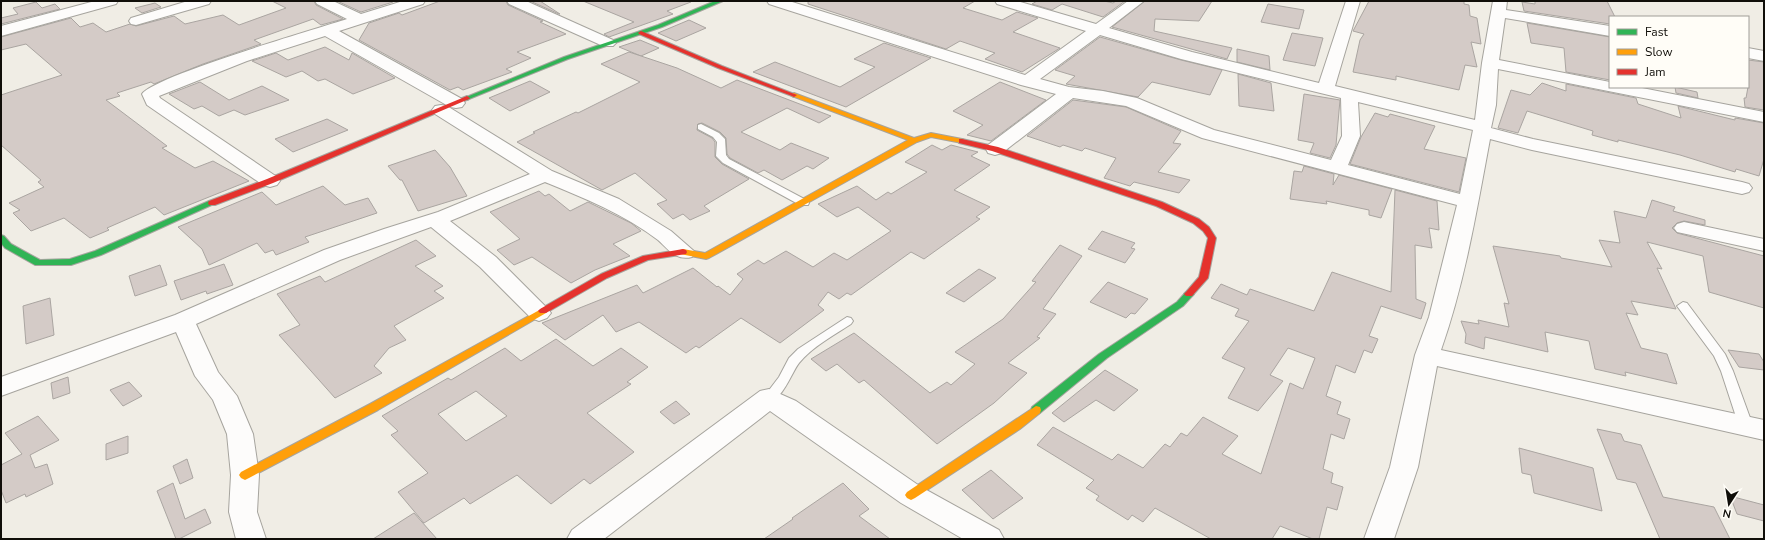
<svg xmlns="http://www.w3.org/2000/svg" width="1765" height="540" font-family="'Nunito Sans',sans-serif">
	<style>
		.building { fill: #d4cbc7; stroke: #aaa5a1; fill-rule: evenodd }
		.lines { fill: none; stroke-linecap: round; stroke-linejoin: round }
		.lane-casing { stroke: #a6a49e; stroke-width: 2 }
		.street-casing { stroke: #a6a49e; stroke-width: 2 }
		.fast-casing { stroke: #a6a49e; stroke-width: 2 }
		.slow-casing { stroke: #a6a49e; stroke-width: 2 }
		.jam-casing { stroke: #a6a49e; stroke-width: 2 }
		.lane { fill: #fdfcfb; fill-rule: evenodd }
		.street { fill: #fdfcfb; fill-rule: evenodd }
		.fast { fill: #30b455; fill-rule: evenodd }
		.slow { fill: #ff9f0a; fill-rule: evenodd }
		.jam { fill: #e5322d; fill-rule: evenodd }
	</style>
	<rect width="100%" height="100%" fill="#f0ede5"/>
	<g class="building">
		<polygon points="272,1 314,1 316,5 343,19 321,25 313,19 254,40 261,44 203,64 154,84 151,82 117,93 120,96 106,100 167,146 162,148 195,168 213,161 249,181 164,215 155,207 107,228 109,230 90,238 64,218 31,231 13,213 20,210 9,203 44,187 38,182 41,180 1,145 1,95 62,75 26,44 1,50 1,37 71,18 80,27 93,23 106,32 130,24 136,26 174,16 185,24 223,15 239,25 286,8"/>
		<polygon points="337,1 393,1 393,2 361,12"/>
		<polygon points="440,1 506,1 508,5 543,21 540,22 566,34 517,52 531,58 506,69 512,72 463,90 458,87 450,90 359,40 369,23 399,13 402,15"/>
		<polygon points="530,1 540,1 560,14 559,14"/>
		<polygon points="583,1 690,1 691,2 667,11 673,14 609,37 604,34 634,22"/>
		<polygon points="808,1 975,1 963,8 1002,20 1017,12 1038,18 1013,32 1060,48 1022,72 985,59 995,53 960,41 946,49 808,4"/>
		<polygon points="1037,1 1104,1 1113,3 1116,1 1125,1 1103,17 1062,4 1052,10 1032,4"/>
		<polygon points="1145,1 1212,1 1199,21 1155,19 1154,31 1232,48 1227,59 1112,27"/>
		<polygon points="1369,1 1464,1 1464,4 1469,5 1470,16 1477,18 1481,44 1471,42 1477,67 1465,65 1459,90 1396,76 1396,80 1353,72 1360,40 1364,34 1353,31"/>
		<polygon points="1535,1 1607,1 1615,17 1610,17 1610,24 1524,11 1522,2 1535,4"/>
		<polygon points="36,2 42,8 55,4 60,9 1,24 1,18 18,14 13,8"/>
		<polygon points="155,3 161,7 142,13 135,8"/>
		<polygon points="1268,4 1304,10 1299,29 1261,22"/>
		<polygon points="689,20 706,28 676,41 658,33"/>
		<polygon points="1527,23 1610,37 1610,80 1566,72 1564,48 1531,43"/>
		<polygon points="1292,33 1323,38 1315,66 1283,60"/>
		<polygon points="1100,37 1181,60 1222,70 1210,95 1152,82 1138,97 1066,84 1075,76 1055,70"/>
		<polygon points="640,40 659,48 641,56 619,47"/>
		<polygon points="884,43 931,58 846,107 753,72 775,62 840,87 875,67 854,59"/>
		<polygon points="325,47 349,60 352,53 395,78 353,94 325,79 318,81 302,71 286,77 252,61 276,53 288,60"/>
		<polygon points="1237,49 1269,56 1270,70 1237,62"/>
		<polygon points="629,52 677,68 721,88 737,80 831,116 819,123 787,108 741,132 780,150 791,143 829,158 813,169 807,166 782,180 764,170 758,173 730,158 727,154 726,138 720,132 702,123 698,124 697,130 712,138 715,142 715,157 722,164 749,179 704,206 710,211 690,220 683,214 673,219 657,204 667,200 635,173 602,190 517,142 535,133 533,132 576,112 578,113 640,82 601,64"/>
		<polygon points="1748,60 1764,62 1764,110 1745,107 1744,98 1746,98 1748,87"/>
		<polygon points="1238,74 1271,83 1274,111 1239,106"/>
		<polygon points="530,81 550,92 510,111 489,98"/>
		<polygon points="200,82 229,100 262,86 289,100 245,115 234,110 219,116 202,106 194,109 169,94"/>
		<polygon points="1000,82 1046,100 991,141 967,135 983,125 953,111"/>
		<polygon points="1542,83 1566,91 1566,84 1636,98 1638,104 1681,118 1678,106 1735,120 1735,118 1764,123 1764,159 1759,176 1736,169 1735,172 1680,155 1618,140 1618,142 1592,135 1593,131 1527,111 1518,133 1498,128 1511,90 1530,95"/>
		<polygon points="1675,87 1697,92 1698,98 1676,93"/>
		<polygon points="1304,94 1340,100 1336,145 1330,158 1310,153 1314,143 1298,140"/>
		<polygon points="1073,100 1126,107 1181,131 1173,143 1181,144 1158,172 1190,180 1179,193 1134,182 1130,186 1104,178 1116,158 1085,148 1082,151 1063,145 1060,147 1027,136"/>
		<polygon points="1375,113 1388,117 1390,114 1435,126 1424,149 1466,158 1459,192 1350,164 1361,137"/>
		<polygon points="327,119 348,130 293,152 275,139"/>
		<polygon points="932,145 942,150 951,145 978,152 971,156 990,165 954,190 990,207 976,217 980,219 924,259 911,252 851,295 847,293 839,299 828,292 818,305 824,310 780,343 741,318 699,348 696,346 686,353 639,322 616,332 603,315 565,340 542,323 637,285 643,293 693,268 717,287 718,286 730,295 743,279 737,274 758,260 764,264 786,251 813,267 834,253 847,260 891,231 858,207 837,217 818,204 857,186 876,200 888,192 891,194 927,172 905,162"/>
		<polygon points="435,150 450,167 467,196 418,211 402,180 400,180 388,166"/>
		<polygon points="1304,166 1334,174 1333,185 1339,175 1392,189 1381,218 1369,215 1369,210 1326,201 1327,204 1290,199 1294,171 1302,172"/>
		<polygon points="323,186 345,205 368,198 377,213 305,237 309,242 276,255 273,250 265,253 257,243 209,265 202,249 178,227 262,192 276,205"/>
		<polygon points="1395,190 1437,201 1439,230 1429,228 1432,248 1415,245 1416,299 1426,303 1421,319 1381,306 1369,336 1378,339 1372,353 1364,350 1355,373 1336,365 1326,396 1341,402 1337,414 1350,419 1344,439 1331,434 1323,469 1333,473 1331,483 1343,487 1337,510 1327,507 1319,539 1313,539 1280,526 1272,539 1211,539 1155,508 1143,522 1132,515 1128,520 1096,500 1099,496 1086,488 1094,480 1037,445 1053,427 1112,460 1118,454 1143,468 1165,444 1170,447 1181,433 1187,436 1203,417 1238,436 1222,454 1261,474 1290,383 1303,389 1315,358 1288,348 1270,375 1283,381 1258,411 1228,398 1245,368 1222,358 1249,321 1235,316 1239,309 1211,298 1221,284 1247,295 1250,289 1314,311 1332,272 1391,292"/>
		<polygon points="539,191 545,196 549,194 570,211 588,202 631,223 641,231 613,244 630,256 595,270 571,283 532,257 514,265 497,250 520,239 490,212"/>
		<polygon points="1652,200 1675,207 1673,211 1705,220 1705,225 1684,221 1677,223 1672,228 1677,233 1764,256 1764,308 1709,292 1703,256 1647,242 1662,269 1657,268 1676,309 1631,301 1638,315 1626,313 1641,348 1667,354 1677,384 1625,372 1626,376 1595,369 1589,341 1545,332 1548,352 1485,337 1484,349 1465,343 1466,334 1461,321 1479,324 1478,320 1509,327 1504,303 1509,304 1493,246 1560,256 1561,258 1612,267 1599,240 1620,243 1614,211 1646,218"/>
		<polygon points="1102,231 1135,243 1131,248 1135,249 1125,263 1088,249"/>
		<polygon points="416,240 436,256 415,266 443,286 434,291 444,298 394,326 406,340 389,348 374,366 382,373 335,398 279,335 300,325 277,294 320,276 325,282"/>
		<polygon points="1060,245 1082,256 1043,309 1056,314 1037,337 1040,338 1008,363 1027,373 994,403 937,444 864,380 859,383 837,364 826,371 811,359 854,333 930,393 947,382 951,385 975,364 955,352 1003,319 1036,282 1032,281"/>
		<polygon points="224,264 233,285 207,294 206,291 181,300 174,281"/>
		<polygon points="160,265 167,285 135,296 129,276"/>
		<polygon points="979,269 996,278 964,302 946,293"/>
		<polygon points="1108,282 1148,299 1135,314 1131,313 1126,318 1090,302"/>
		<polygon points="50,298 54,335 26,344 23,306"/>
		<path d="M556,339l37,27 28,-18 27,19 -21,15 4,2 -44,29 47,39 -44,32 -6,-5 -33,25 -34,-29 -47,29 -6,-6 -40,25 -26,-31 30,-19 -37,-38 7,-4 -16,-15 66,-38 3,2 54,-32 16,13zM476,391l31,25 -41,25 -28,-27z"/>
		<polygon points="1728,350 1759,354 1764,362 1764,370 1739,367"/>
		<polygon points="1105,370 1138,390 1114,411 1096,400 1064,422 1052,413"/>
		<polygon points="68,377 70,393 53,399 51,383"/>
		<polygon points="129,382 142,396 123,406 110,390"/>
		<polygon points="676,401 690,414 674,424 660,412"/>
		<polygon points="38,416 59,440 30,455 35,468 47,464 53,484 26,497 25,494 6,503 1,490 1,465 22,454 5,433"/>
		<polygon points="1597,429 1621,434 1624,441 1641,445 1663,497 1714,507 1730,539 1660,539 1636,483 1617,479"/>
		<polygon points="128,436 128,453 106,460 106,444"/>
		<polygon points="1519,448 1593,468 1602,511 1534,493 1531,475 1522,473"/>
		<polygon points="187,459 193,478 180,484 173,466"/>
		<polygon points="991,470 1023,498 993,519 962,490"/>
		<polygon points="173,483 185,519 205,509 211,523 179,539 176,539 157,491"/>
		<polygon points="843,483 869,509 859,516 890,539 764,539 793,519 792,518"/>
		<polygon points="1730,496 1764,505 1764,521 1737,514"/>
		<polygon points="414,513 437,539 373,539"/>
	</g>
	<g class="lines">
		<defs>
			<g id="lane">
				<polygon points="701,124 719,133 725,139 726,155 729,159 808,201 809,203 808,205 800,205 723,163 716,156 717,142 713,137 698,129 698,125"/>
				<polygon points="1683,302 1687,303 1725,354 1733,371 1753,426 1751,430 1746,431 1741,430 1739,426 1721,371 1714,356 1677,306"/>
				<path d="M847,317l4,1 2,3 -2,3c-17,11 -39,23 -52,39 -8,10 -18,43 -35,38l-1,-3 16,-21 10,-19 9,-9z"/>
			</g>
			<g id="street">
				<polygon points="95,1 118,1 116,4 1,36 1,26"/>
				<polygon points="188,1 211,1 209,4 136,25 131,24 129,21 131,18"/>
				<path d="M315,1h18l28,13 42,-13h22l-2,3 -84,27 123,68 3,4 -3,4 -6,1 -6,-1 -125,-71 -78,25 -88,35 1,2 117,79 3,4 -3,4 -7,2 -7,-2 -116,-80 -5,-11c12,-18 174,-65 205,-75l-30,-15z"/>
				<polygon points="507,1 526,1 613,40 616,43 613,46 603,46 509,4"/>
				<path d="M767,1h22l236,74 61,-44 -89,-27 -2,-3h22l79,23 32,-23h16l-35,27 83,24 127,31 27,-82h14l-25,85 140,34 7,-57 11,-62h14l-1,9 104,16v10l-105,-18 -6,42 111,22v5h27l127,25v10l-266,-53 -2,36 -5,23 42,11 209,43 7,2 3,4 -3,4 -7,2 -210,-44 -42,-11c-13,70 -25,143 -49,211l323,70v20l-327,-74 -19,101 -24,72h-30l26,-72 25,-112 14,-38 28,-112 -255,-67 -76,-32 -53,-8 -71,55 -7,2 -7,-2 -2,-4 2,-4 68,-51 -35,-9 -252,-81zM1100,35l81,24 160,39 1,38 -11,24 -117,-30 -77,-32 -34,-7 -34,-4 -29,-8zM1358,102l115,28 -13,64 -112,-29 12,-29z"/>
				<polygon points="1748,48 1764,51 1764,61 1748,58"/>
				<path d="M441,105l6,1 105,65 67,28 52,32 24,21 -3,5c-16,4 -23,-7 -34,-17 -34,-26 -74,-42 -113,-58l-95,39 46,36 51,51 4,5 -4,5 -8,3 -8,-3 -51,-51 -49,-40 -91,33 -144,64 22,48 19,24 16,38 6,41 -2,37 9,27h-30l-7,-27 2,-37 -4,-41 -14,-34 -18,-24 -19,-44 -175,64v-19l174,-62 149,-65 60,-21 54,-17 92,-38 -95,-60 -3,-4 3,-4z"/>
				<polygon points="1684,222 1764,239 1764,251 1677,232 1674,228 1677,224"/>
				<polygon points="769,389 796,401 921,487 999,530 1004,539 963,539 901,503 770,411 604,539 567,539 572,530 760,391"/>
			</g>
			<g id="fast">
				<polygon points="715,1 723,1 662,27 568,59 469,99 467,100 464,98 564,57 658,25"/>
				<polygon points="209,201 215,201 216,203 101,255 71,265 35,265 5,248 1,243 1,235 4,236 11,244 40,260 70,259 95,251"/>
				<polygon points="1189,291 1194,294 1183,306 1107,358 1040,413 1036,414 1032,413 1031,410 1032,407 1099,354 1177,302 1186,292"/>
			</g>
			<g id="slow">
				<polygon points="794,93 914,138 931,133 962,139 966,141 962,143 931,137 917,142 709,258 706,259 680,254 679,252 680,250 683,249 705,253 908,140 792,96 791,95"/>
				<polygon points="543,308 546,309 548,311 546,313 378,410 249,478 245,480 241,478 239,475 241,472 370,404"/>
				<polygon points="1036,406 1040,407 1041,410 1040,413 1020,429 915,498 911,500 907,498 905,495 907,492"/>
			</g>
			<g id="jam">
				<polygon points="641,31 722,66 797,95 794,97 792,96 718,68 639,34 638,33"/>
				<polygon points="467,96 470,98 469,99 273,183 215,205 209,205 208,203 209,201 267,179"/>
				<polygon points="959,139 962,139 998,147 1162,202 1199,219 1209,227 1216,238 1208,278 1192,296 1186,296 1184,294 1186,292 1199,277 1208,238 1203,231 1193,223 1156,206 992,151 959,143"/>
				<polygon points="683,249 686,250 687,252 686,254 648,260 607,278 546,313 540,313 538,311 540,309 601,274 643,256"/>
			</g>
		</defs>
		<use href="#lane" class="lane-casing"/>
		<use href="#street" class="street-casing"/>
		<use href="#fast" class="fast-casing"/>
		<use href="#slow" class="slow-casing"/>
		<use href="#jam" class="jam-casing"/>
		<use href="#lane" class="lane"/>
		<use href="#street" class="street"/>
		<use href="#fast" class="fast"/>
		<use href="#slow" class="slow"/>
		<use href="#jam" class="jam"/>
	</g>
	<rect width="1765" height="540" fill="none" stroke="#100e09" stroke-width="4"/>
	<rect x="1609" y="16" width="140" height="72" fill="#fffdf7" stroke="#9f9d98"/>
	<rect x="1617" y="29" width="20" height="6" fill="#30b455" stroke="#9f9d98"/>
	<text x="1645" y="36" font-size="12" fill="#100e09">Fast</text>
	<rect x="1617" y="49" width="20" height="6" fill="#ff9f0a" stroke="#9f9d98"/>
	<text x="1645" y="56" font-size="12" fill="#100e09">Slow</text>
	<rect x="1617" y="69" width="20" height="6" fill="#e5322d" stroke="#9f9d98"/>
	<text x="1645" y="76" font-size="12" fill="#100e09">Jam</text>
	<g transform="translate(1729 504) rotate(192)" stroke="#fffdf7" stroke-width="3" paint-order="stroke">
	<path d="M0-3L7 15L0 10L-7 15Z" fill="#100e09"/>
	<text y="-6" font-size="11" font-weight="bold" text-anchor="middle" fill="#100e09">N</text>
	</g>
</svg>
